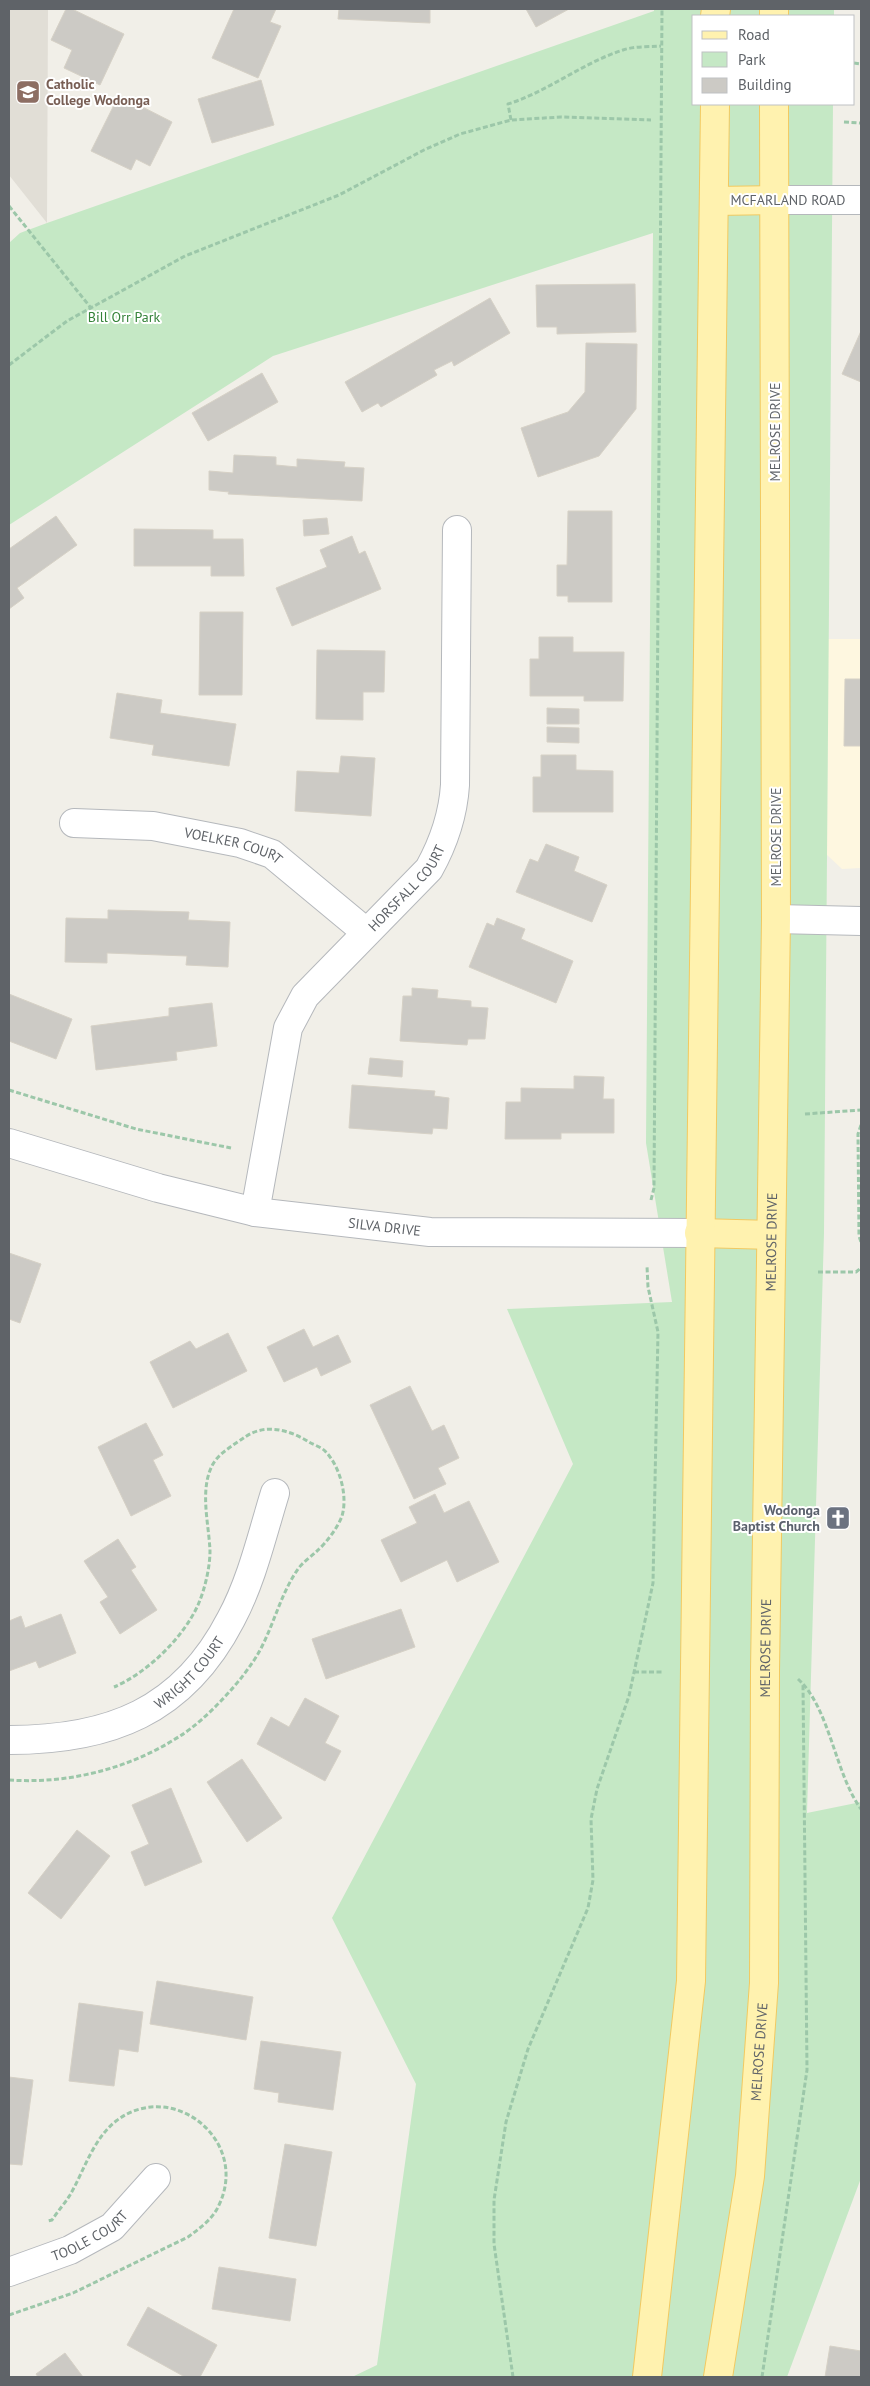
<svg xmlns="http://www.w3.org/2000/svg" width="870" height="2386" font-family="'PT Sans',sans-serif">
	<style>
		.commercial { fill: #fef7e0 }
		.education { fill: #e1ded6 }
		.green { fill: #c5e8c5 }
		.building { fill: #cccac5; stroke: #d6d1c6 }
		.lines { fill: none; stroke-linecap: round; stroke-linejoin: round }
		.minor-casing { stroke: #b5b8bc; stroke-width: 30 }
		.major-casing { stroke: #f2c960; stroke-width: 30 }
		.path { stroke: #9cc7a9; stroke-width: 3; stroke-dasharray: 5 2.5; stroke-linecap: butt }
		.minor { stroke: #fff; stroke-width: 28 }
		.major { stroke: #fff2af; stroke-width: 28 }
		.labels { text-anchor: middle; stroke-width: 4; stroke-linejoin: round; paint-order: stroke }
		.education-label { font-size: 14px; font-weight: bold; fill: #785e54; stroke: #fff; text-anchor: start }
		.street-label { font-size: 14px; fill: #5f6368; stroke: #fff }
		.park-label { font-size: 14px; fill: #348238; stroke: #fff }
		.worship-label { font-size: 14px; font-weight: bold; fill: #5b616d; stroke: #fff; text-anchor: end }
	</style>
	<rect width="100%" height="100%" fill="#f1efe8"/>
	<polygon class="commercial" points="828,639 861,639 861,868 842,869 827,855"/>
	<polygon class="education" points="9,9 48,9 47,223 9,175"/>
	<polygon class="green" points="654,9 834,9 834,16 694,16 694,104 833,104 824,1233 807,1813 861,1802 861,2178 787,2377 352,2377 377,2365 416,2084 332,1918 573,1464 507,1309 672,1302 646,1143 653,233 273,356 9,525 9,243 20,233 47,223 654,11"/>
	<g class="building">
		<polygon points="66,9 72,9 124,34 100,85 64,68 72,50 51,40"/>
		<polygon points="234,9 276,9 270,22 281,26 258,78 212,58"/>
		<polygon points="339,9 430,9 430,23 338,19"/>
		<polygon points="526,9 569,9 536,27"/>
		<polygon points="261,80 274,125 212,143 198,99"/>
		<polygon points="119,95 172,122 150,166 136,159 131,170 91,151"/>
		<polygon points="635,284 636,332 557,334 557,327 537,327 536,285"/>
		<polygon points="490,298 510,333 454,366 452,361 434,370 437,375 381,407 378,403 362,412 345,382"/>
		<polygon points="861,331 861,382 842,374"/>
		<polygon points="586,343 637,344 636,409 599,456 538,477 521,428 568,412 585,392"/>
		<polygon points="262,373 278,402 208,441 192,413"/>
		<polygon points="234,455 276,457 276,465 297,467 297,459 345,462 344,467 364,468 362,501 228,494 229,492 209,490 209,471 233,473"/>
		<polygon points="568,511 612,511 612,602 568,602 568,596 557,596 557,565 567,565"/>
		<polygon points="56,516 77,545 17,588 24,598 9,609 9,549"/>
		<polygon points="327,518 329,534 304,536 303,520"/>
		<polygon points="134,529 213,530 213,539 243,539 244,576 211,576 211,566 134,566"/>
		<polygon points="352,536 359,554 365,551 381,589 292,626 276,588 327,567 320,550"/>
		<polygon points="200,612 243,612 242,695 199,695"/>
		<polygon points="539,637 573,637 573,652 624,652 623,701 584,701 584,696 530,696 530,659 539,659"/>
		<polygon points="317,650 385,651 384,692 363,692 363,720 316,719"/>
		<polygon points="845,679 861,679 861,746 844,746"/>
		<polygon points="117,693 162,700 160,713 236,724 229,766 152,755 154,745 110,738"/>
		<polygon points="547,708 579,709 579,724 547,724"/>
		<polygon points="547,727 579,728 579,743 547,742"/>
		<polygon points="541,755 576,755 576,770 613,771 613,812 533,812 533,777 541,777"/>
		<polygon points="341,756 375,758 371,816 295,811 297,771 339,773"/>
		<polygon points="546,844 579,857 574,871 607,885 592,922 516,892 530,859 538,862"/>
		<polygon points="108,910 189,912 188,920 230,922 228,967 186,965 187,956 107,953 107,963 65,962 66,918 108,919"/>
		<polygon points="497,918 525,929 521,939 573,961 556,1003 469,967 487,923 494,926"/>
		<polygon points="412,988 438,990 437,998 471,1001 471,1007 488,1008 485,1039 468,1039 467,1045 400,1041 403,996 412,996"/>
		<polygon points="9,994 72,1019 56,1059 9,1041"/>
		<polygon points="212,1003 217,1046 176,1052 177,1060 96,1070 91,1026 169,1016 169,1008"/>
		<polygon points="370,1058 403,1061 402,1077 368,1074"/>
		<polygon points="574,1076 604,1077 603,1099 614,1099 614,1133 561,1133 561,1139 505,1139 506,1102 521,1102 521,1088 574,1089"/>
		<polygon points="352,1085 435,1091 434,1096 449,1098 447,1129 433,1128 432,1134 349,1128"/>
		<polygon points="9,1253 41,1264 20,1323 9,1319"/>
		<polygon points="304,1329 313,1347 338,1335 351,1362 321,1376 317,1367 284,1382 267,1347"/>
		<polygon points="228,1333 247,1371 173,1408 150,1362 190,1341 196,1349"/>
		<polygon points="410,1386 432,1431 444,1425 459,1458 438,1468 446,1484 414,1499 370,1405"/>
		<polygon points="146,1423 163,1455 153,1460 171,1496 131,1516 98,1447"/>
		<polygon points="435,1494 444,1513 469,1501 499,1562 457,1582 447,1560 401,1582 381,1540 417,1523 409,1507"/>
		<polygon points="118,1539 136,1567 131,1570 157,1610 120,1634 100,1602 108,1597 84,1561"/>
		<polygon points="401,1609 415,1647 326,1679 312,1639"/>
		<polygon points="61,1614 76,1653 39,1668 36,1661 9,1671 9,1621 21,1616 25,1628"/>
		<polygon points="305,1698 339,1716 325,1743 341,1751 325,1781 257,1744 271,1717 289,1727"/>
		<polygon points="242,1759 282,1818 247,1842 207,1782"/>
		<polygon points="171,1788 202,1862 145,1886 131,1852 149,1844 132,1805"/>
		<polygon points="77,1830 110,1856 61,1919 28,1893"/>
		<polygon points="157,1981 253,1997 246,2040 150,2024"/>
		<polygon points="79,2003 143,2012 138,2052 119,2049 114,2086 69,2081"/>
		<polygon points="261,2041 341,2052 333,2110 278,2102 279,2093 254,2089"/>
		<polygon points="9,2077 33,2080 22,2165 9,2164"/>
		<polygon points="285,2144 332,2152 316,2246 269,2238"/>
		<polygon points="219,2267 296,2279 290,2321 212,2309"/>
		<polygon points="148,2307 217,2345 200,2377 185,2377 127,2345"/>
		<polygon points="830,2346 861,2351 861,2377 825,2377"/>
		<polygon points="65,2353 83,2377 38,2377 36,2374"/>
	</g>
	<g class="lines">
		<defs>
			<g id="minor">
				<polyline points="775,200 861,200"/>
				<path id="s1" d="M74,823l79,3 87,17 32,11 94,78"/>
				<polyline points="776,919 861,921"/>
				<path id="s2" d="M9,1143l149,45 97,24 175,20 269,1"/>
				<path id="s3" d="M255,1212l33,-184 17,-32 124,-127c15,-27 24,-53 26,-84l2,-255"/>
				<path id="s4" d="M9,1740c100,0 174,-28 222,-121 21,-39 31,-84 44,-126"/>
				<path id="s5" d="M9,2272l61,-22 42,-23 44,-49"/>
			</g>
			<g id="major">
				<polyline points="715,16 716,9"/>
				<polyline points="774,16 774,9"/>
				<polyline points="714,201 775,200"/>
				<polyline points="699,1233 771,1235"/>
				<polyline points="647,2377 691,1981 715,104"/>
				<path id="s6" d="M718,2377l32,-201 14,-193 1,-311 11,-753 -2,-815"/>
			</g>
		</defs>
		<use href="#minor" class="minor-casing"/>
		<use href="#major" class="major-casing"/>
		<g class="path">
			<polyline points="854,63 861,64"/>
			<path d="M511,120l-3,-16c41,-13 74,-41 115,-54 12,-4 26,-3 38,-4"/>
			<polyline points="844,122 861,123"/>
			<polyline points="9,206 91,308"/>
			<polyline points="9,365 67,321 185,256 339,195 424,150 460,134 511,120 561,117 651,120"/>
			<polyline points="9,1090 136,1129 231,1148"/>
			<polyline points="805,1114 861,1110"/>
			<polyline points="861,1125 858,1134 859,1236 861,1242"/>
			<polyline points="651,1200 654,1188 662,9"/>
			<polyline points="818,1272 856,1272 861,1268"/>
			<polyline points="634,1672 664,1672"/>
			<path d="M798,1679c32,29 37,95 63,130"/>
			<path d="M9,1780c60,4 120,-11 171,-44 26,-16 64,-57 79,-84 15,-27 21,-57 39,-83 5,-7 14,-13 20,-19 9,-8 20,-23 24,-34 6,-20 -2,-50 -17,-65 -4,-4 -11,-6 -16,-9 -19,-12 -44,-19 -64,-5 -10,7 -26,16 -32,27 -14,25 -4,60 -3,87 0,16 -5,38 -12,54 -15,33 -51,68 -84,82"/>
			<path d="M9,2315l64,-22 115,-56c12,-9 25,-18 31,-32 31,-65 -47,-127 -103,-84 -23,18 -32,50 -46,74 -5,8 -12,16 -18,25l-4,1"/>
			<polyline points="513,2377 494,2244 494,2200 506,2122 528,2049 588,1908 593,1880 591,1819 597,1789 629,1696 653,1583 658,1332 648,1287 647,1266"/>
			<polyline points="762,2377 807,2070 803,1684"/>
		</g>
		<use href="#minor" class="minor"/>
		<use href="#major" class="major"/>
	</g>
	<defs>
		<symbol id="school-square" viewBox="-11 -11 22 22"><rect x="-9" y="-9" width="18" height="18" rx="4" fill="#8d6e63" stroke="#fff"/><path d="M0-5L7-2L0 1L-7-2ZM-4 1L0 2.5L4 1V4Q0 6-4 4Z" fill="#fff"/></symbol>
		<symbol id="church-square" viewBox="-11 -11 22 22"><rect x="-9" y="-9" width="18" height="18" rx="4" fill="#6b7280" stroke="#fff"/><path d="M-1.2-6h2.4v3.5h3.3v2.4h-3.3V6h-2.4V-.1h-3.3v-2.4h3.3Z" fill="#fff"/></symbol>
	</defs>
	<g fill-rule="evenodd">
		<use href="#school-square" x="14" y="78" width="28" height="28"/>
		<use href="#church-square" x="824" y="1504" width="28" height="28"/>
	</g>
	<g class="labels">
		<g class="education-label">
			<text x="46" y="89">Catholic<tspan x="46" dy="16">College Wodonga</tspan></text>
		</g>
		<g class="street-label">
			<text x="788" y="205">MCFARLAND ROAD</text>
			<text transform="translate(775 432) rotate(-90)" y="5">MELROSE DRIVE</text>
			<text transform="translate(776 837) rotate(-90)" y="5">MELROSE DRIVE</text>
			<text dy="5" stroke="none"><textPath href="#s1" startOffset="162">VOELKER COURT</textPath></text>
			<text dy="5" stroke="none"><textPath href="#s3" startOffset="372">HORSFALL COURT</textPath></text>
			<text dy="5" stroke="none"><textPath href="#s2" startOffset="386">SILVA DRIVE</textPath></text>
			<text dy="5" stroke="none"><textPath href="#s6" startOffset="1138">MELROSE DRIVE</textPath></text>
			<text dy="5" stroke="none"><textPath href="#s6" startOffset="732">MELROSE DRIVE</textPath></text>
			<text dy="5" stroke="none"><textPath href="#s4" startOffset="200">WRIGHT COURT</textPath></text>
			<text dy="5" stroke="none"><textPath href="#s6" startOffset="328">MELROSE DRIVE</textPath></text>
			<text dy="5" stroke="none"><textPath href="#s5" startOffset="89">TOOLE COURT</textPath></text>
		</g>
		<g class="park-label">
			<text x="124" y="322">Bill Orr Park</text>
		</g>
		<g class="worship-label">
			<text x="820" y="1515">Wodonga<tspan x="820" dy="16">Baptist Church</tspan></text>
		</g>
	</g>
	<rect width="870" height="2386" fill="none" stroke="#5f6368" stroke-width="20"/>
	<rect x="692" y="15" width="162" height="90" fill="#ffffff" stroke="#bfc1c3"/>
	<rect x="702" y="31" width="25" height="8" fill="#fff2af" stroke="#bfc1c3"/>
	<text x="738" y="40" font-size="15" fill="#5f6368">Road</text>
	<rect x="702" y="52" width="25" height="15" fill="#c5e8c5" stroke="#bfc1c3"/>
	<text x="738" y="65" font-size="15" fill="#5f6368">Park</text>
	<rect x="702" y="78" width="25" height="15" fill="#cccac5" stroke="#bfc1c3"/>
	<text x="738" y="90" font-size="15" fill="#5f6368">Building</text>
</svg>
